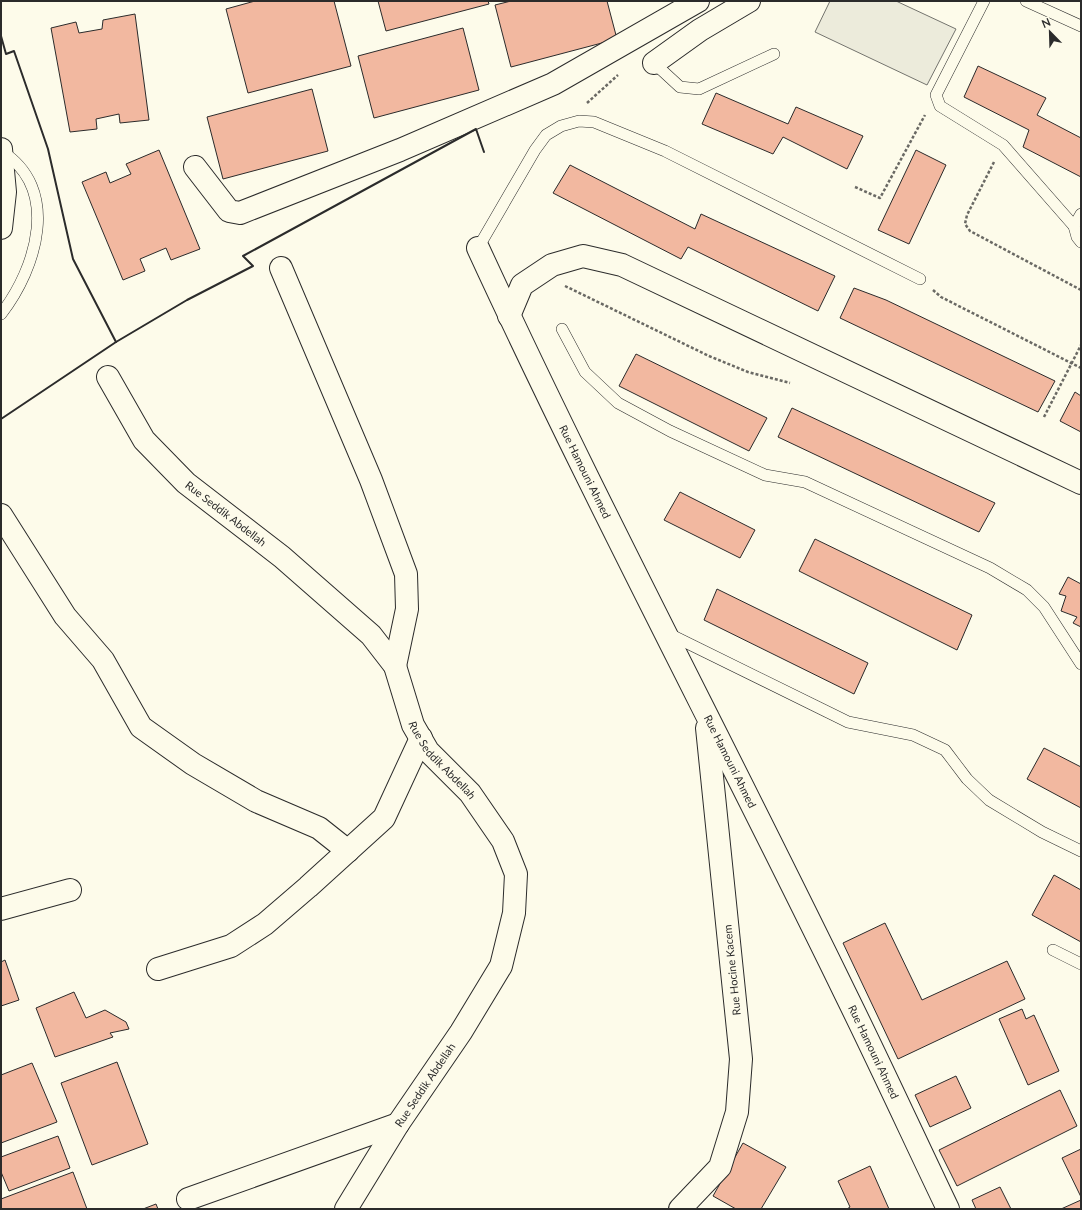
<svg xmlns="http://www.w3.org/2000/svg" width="1082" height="1210" font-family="Lato,sans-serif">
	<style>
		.green { fill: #ecebdb; stroke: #74746e }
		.building { fill: #f2b8a0; stroke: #2b2b2b }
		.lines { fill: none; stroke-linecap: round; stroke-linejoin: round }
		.service-casing { stroke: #2b2b2b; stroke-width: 12 }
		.minor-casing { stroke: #2b2b2b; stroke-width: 24 }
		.motorway-casing { stroke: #2b2b2b; stroke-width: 24 }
		.path { stroke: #6a6964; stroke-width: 2.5; stroke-dasharray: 3 2; stroke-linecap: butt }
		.service { stroke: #fdfbea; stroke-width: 11 }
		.minor { stroke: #fdfbea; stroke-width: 22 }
		.motorway { stroke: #fdfbea; stroke-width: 22 }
		.wall { stroke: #2b2b2b; stroke-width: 2 }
		.labels { text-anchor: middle; stroke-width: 3; stroke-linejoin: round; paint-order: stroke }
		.street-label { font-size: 11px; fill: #2b2b2b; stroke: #fdfbea }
	</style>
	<rect width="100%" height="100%" fill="#fdfbea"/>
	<polygon class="green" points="830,1 896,1 956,29 927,85 815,32"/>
	<g class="building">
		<polygon points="255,1 334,1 351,66 248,93 226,9"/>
		<polygon points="378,1 488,1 489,4 386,31"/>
		<polygon points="511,1 607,1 617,39 511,67 495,5"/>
		<polygon points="135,14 149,120 120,123 119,114 96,119 97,129 70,132 51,28 76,22 79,33 102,29 103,20"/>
		<polygon points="463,28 479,90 374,118 358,56"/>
		<polygon points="978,66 1046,98 1037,115 1081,138 1081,177 1023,147 1029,130 964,97"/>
		<polygon points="312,89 328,151 223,179 207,117"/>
		<polygon points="716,93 788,124 796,107 863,136 847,169 783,137 773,154 702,124"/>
		<polygon points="159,150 200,249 171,260 166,248 140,259 145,271 123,280 82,182 106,172 110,183 131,174 126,164"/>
		<polygon points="916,150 946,165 909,244 878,230"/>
		<polygon points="570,165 695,229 701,214 835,276 818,311 688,247 681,259 553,193"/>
		<polygon points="854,288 886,300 1055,381 1038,412 840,318"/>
		<polygon points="636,354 767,418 749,451 619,386"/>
		<polygon points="1075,392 1081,396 1081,432 1060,421"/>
		<polygon points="792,408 995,503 979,532 778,437"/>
		<polygon points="680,492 755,530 740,558 664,520"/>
		<polygon points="815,539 972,615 957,650 799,571"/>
		<polygon points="1068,577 1081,584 1081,627 1073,623 1077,617 1061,611 1066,596 1059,594"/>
		<polygon points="717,589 868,663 854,694 704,620"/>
		<polygon points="1044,748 1081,767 1081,808 1027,779"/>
		<polygon points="1054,875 1081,890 1081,942 1032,915"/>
		<polygon points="885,923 922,1000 1007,961 1025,999 898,1059 843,943"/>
		<polygon points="5,960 19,1000 1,1006 1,962"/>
		<polygon points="74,992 86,1018 105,1010 126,1022 129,1029 110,1033 113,1037 55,1057 36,1008"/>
		<polygon points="1022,1009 1026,1019 1034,1015 1059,1071 1028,1085 999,1019"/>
		<polygon points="117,1062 148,1144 92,1165 61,1083"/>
		<polygon points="32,1063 57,1122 1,1143 1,1075"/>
		<polygon points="956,1076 971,1108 930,1127 915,1095"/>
		<polygon points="1060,1090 1077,1126 957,1186 939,1150"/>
		<polygon points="58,1136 70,1168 9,1191 1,1172 1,1157"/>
		<polygon points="743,1143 786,1167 761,1209 736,1209 713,1196"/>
		<polygon points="1081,1149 1081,1197 1062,1158"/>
		<polygon points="870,1166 889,1209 847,1209 850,1207 838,1181"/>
		<polygon points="73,1172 87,1209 1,1209 1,1199"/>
		<polygon points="1000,1187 1011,1209 976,1209 972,1200"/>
		<polygon points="1081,1200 1081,1209 1061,1209"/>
		<polygon points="156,1204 158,1209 143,1209"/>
	</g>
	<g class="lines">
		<defs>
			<g id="service">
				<polyline points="984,1 936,95 940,106 1003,145 1074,226"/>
				<polyline points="1026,1 1081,26"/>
				<polyline points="654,63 680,87 699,89 774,54"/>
				<polyline points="1081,214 1074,226 1077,237 1081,242"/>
				<polyline points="478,248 535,150 546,135 561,126 579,121 594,122 665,151 920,279"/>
				<path d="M1,314c36,-46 60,-126 0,-163"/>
				<polyline points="562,329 585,372 618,403 670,431 765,475 805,482 990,568 1027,590 1044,607 1081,664"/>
				<polyline points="667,633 848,722 913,735 945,750 967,779 989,800 1042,832 1081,851"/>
				<polyline points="1053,950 1081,964"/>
			</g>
			<g id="minor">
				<polyline points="654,63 700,30 749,1"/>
				<polyline points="195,167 229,211 240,213 400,150 553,84 698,1"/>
				<path id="s1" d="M478,248c116,252 247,498 368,747 35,71 68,143 102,214"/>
				<polyline points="281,268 371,480 406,574 407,609 395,666"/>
				<polyline points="509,316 522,285 552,265 583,256 622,265 1081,483"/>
				<path id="s2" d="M108,377l36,63 42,43 96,74 89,78 24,31 18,59 15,26 42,42 33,48 13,33 -2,39 -13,53 -40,66 -63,92 -52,85"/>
				<polyline points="1,515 65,616 103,660 141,727 193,764 256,801 319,828 348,851"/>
				<polyline points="1,909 70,890"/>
				<polyline points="158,969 231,946 265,924 308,887 384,818 421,738"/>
				<polyline points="188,1199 398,1124"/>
				<polyline points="680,1209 720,1167 737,1112 741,1059 707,728"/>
			</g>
			<polyline id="motorway" points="1,149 5,192 1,228"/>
		</defs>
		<use href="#service" class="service-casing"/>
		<use href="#minor" class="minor-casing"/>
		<use href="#motorway" class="motorway-casing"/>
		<g class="path">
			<polyline points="587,103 618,75"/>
			<polyline points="994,162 967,215 965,224 970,231 1081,290"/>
			<polyline points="855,187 880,198 925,115"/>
			<polyline points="565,286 709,356 748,372 790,383"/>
			<polyline points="933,290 941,297 1081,368"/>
			<polyline points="1044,417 1081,345"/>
		</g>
		<use href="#service" class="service"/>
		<use href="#minor" class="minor"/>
		<use href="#motorway" class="motorway"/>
		<g class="wall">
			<polyline points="1,36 6,54 14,51 48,149 73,259 116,342"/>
			<polyline points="1,419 116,342 187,300 253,266 243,256 476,129 484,152"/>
		</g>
	</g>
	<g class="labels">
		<g class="street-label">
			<text dy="4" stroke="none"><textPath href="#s1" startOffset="248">Rue Hamouni Ahmed</textPath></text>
			<text dy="4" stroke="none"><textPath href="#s2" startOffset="183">Rue Seddik Abdellah</textPath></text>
			<text dy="4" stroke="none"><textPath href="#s2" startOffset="519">Rue Seddik Abdellah</textPath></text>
			<text dy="4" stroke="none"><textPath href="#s1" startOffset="572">Rue Hamouni Ahmed</textPath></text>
			<text transform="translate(732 970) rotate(-96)" y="4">Rue Hocine Kacem</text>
			<text dy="4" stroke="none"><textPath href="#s1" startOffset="896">Rue Hamouni Ahmed</textPath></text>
			<text transform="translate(425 1085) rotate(-56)" y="4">Rue Seddik Abdellah</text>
		</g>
	</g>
	<rect width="1082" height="1210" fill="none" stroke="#2b2b2b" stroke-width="4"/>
	<g transform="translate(1050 32) rotate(337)" stroke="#fdfbea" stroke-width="3" paint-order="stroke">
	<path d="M0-3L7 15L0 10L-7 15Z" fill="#2b2b2b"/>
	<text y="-6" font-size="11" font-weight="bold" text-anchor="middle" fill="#2b2b2b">N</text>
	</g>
</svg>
